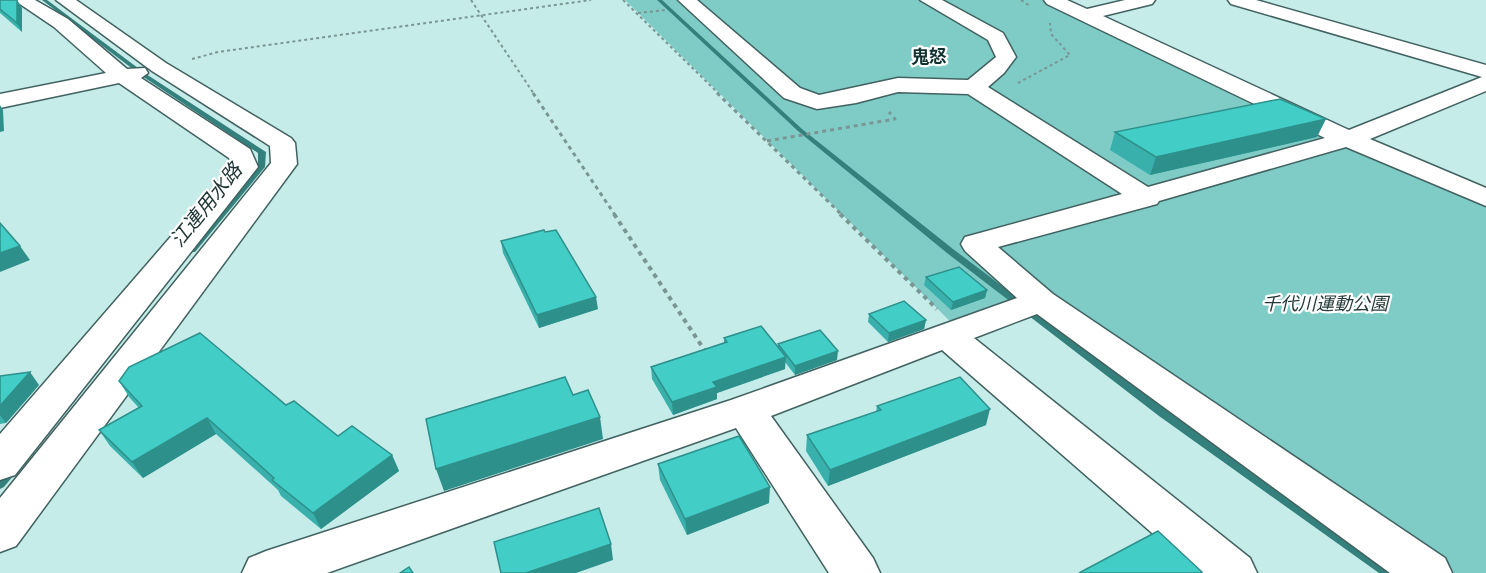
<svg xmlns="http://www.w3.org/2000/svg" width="1486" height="573" font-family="'IBM Plex Serif','Noto Sans JP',serif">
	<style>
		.green { fill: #7fccc7 }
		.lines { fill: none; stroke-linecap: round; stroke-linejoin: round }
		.stream { fill: #34807c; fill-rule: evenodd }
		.minor-casing { stroke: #416260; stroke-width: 3 }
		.path-far2 { stroke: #7a9694; stroke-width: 2; stroke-dasharray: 3 3; stroke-linecap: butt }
		.path-far1 { stroke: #7a9694; stroke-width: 3; stroke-dasharray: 4 4; stroke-linecap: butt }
		.path { stroke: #7a9694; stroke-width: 4; stroke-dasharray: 4.5 4.5; stroke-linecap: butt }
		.minor { fill: #fff; fill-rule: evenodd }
		.wall { fill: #39b0ab }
		.shaded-wall { fill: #2e908b }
		.building { fill: #42cdc7; stroke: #2e908b; stroke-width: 1.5 }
		.labels { text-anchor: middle; stroke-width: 4.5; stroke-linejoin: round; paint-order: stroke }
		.far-quarter-label { font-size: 18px; font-weight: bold; fill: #103332; stroke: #fff }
		.park-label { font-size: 18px; font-style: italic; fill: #233a39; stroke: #fff }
		.water-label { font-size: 20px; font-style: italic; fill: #1f3635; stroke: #fff }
	</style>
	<rect width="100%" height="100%" fill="#c6ece9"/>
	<polygon class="green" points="625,0 1053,0 1486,198 1486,573 1431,573 1041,301 961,332"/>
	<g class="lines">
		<g class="stream">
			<polygon points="42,0 47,0 146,74 266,152 265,167 195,252 189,252 188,250 258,165 258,153 142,76"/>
			<polygon points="657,0 662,0 802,129 953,249 1167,410 1394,569 1396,573 1379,573 1159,416 947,253 798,131"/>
			<polygon points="12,465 16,467 18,470 4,487 0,489 0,476 8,467"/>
		</g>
		<defs>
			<g id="minor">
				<polygon points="14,0 35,0 68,19 127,69 145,68 148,73 141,78 250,149 258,167 15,475 0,480 0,434 232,166 229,158 119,83 0,108 0,94 106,73 54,27"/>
				<polygon points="56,0 76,0 166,63 291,138 295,143 297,164 16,546 0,552 0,498 271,163 270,146 152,71"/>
				<polygon points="678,0 697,0 800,88 819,95 898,78 968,80 996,57 988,40 920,0 942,0 1003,33 1016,57 1004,73 988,87 1148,187 1325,138 1047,4 1044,0 1067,0 1087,9 1125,0 1155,0 1152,4 1103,16 1349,130 1482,77 1231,4 1228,0 1256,0 1486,65 1486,91 1370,139 1486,188 1486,206 1346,147 1159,201 1157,204 998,247 1053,294 1445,558 1452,573 1390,573 1037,314 974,338 1250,558 1257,573 1198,573 942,350 771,416 873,558 880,573 829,573 736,428 327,573 242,573 249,558 266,551 731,400 1017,298 965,251 961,244 965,237 1122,194 968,94 898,92 856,103 817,109 784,98"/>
			</g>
		</defs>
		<use href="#minor" class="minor-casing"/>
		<g class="path-far2">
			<polyline points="471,0 534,94"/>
			<polyline points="623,0 719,94"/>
			<polyline points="1021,0 1030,6"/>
			<polyline points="638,13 666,10"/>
			<polyline points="192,59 218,52 591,0"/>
			<polyline points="1018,83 1070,55 1051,34 1050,23"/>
		</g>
		<g class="path-far1">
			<polyline points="533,93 615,215"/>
			<polyline points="717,93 842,215"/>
			<polyline points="767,141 895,119 889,112"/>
		</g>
		<g class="path">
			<polyline points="614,214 707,354"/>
			<polyline points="840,214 937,309"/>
		</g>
		<use href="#minor" class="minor"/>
	</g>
	<g class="wall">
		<polygon points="0,0 22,8 22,32 0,13"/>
		<polygon points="1115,132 1317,137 1150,175 1110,150"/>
		<polygon points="501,241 598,309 539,328 503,253"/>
		<polygon points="926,277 987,290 985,298 951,310 924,285"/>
		<polygon points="869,314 926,320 924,329 888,342 868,322"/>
		<polygon points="724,338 778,347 778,344 837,360 795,375 785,362 785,369 717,393 717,399 673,415 652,379 651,367 724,343"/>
		<polygon points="0,376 39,385 6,423 0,424"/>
		<polygon points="119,381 286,405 338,436 392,455 399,471 321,529 281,496 278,490 216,434 143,478 110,446 99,430 139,408 129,397"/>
		<polygon points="877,406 986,425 828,486 806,451 807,435 876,412"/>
		<polygon points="658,464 769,503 687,535 660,480"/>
	</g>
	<g class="shaded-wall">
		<polygon points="17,0 22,8 22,32 17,23"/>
		<polygon points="0,105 3,110 4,131 0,132"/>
		<polygon points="1326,119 1317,137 1150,175 1156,157"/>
		<polygon points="20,246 30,260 0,272 0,253"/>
		<polygon points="987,290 985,298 951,310 953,302"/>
		<polygon points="596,297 598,309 539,328 537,315"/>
		<polygon points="926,320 924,329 888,342 889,333"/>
		<polygon points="838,351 837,360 795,375 795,366"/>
		<polygon points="786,357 785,369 717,393 717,399 673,415 672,402 713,382"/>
		<polygon points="30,372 39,385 6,423 0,415 0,406"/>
		<polygon points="990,409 986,425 828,486 830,470"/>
		<polygon points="600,417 603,439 444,491 436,469"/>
		<polygon points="207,418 216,434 143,478 132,462"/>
		<polygon points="392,455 399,471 321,529 313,513"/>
		<polygon points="770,487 769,503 687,535 685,519"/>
		<polygon points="611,544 613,560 576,573 526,573"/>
	</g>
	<g class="building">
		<polygon points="0,0 17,0 17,23 0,9"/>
		<polygon points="1280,99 1326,119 1156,157 1115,132"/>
		<polygon points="0,223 20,246 0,253"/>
		<polygon points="544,230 545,232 556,230 596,297 537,315 501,241"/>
		<polygon points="959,267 987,290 953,302 926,277"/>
		<polygon points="904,301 926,320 889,333 869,314"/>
		<polygon points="761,326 786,357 713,382 717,387 672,402 651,367 727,342 724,338"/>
		<polygon points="820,330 838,351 795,366 778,344"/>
		<polygon points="200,333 286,405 294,401 338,436 352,426 392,455 313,513 272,480 274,478 207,418 132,462 99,430 142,406 119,381 129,367"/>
		<polygon points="30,372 0,406 0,376"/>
		<polygon points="565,377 573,395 588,390 600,417 436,469 426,419"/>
		<polygon points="960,377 990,409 830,470 807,435 881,410 877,406"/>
		<polygon points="739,436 770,487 685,519 658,464"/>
		<polygon points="599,508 611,544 526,573 501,573 494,542"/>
		<polygon points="1158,531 1202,572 1200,573 1079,573"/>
		<polygon points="409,567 413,573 400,573"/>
	</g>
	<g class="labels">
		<g class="far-quarter-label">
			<text x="929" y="63">鬼怒</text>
		</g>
		<g class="park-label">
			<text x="1325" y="310">千代川運動公園</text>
		</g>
		<g class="water-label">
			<text transform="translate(206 205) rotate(-51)" y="7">江連用水路</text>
		</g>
	</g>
</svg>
